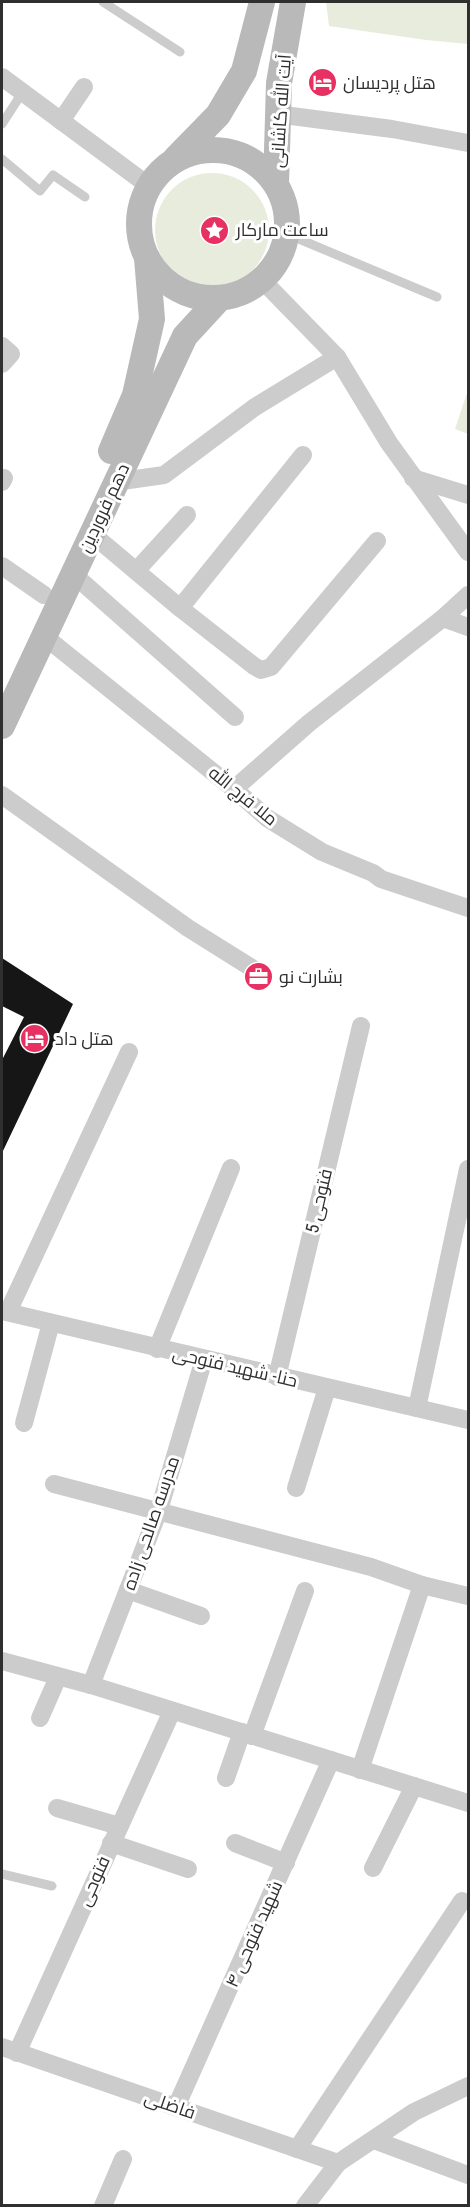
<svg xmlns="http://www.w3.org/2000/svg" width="470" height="2207" font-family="'Roboto Condensed',Cairo,sans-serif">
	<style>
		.green { fill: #e8ecdd }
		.building { fill: #161616 }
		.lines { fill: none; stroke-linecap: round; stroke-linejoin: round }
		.service { stroke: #ccc; stroke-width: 9 }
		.minor { stroke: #ccc; stroke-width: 18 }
		.secondary { stroke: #b9b9b9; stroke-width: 26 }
		.labels { text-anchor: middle; stroke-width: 6; stroke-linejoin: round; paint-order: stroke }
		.poi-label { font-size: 18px; fill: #2f2f2f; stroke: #fff; text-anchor: start }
		.street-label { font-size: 18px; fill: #2f2f2f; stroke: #fff }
	</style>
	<rect width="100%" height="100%" fill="#fff"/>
	<g class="green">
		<polygon points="326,2 468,2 468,44 426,40 329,26"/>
		<circle cx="212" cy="230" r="57"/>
		<polygon points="468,390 468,434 455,429"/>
	</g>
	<polygon class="building" points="2,958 73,1004 2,1153 2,1060 24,1017 2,1006"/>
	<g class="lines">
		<g class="service">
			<polyline points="103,2 180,52"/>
			<polyline points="2,124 22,93"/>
			<polyline points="2,159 40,191 53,175 85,197"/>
			<polyline points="287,234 437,297"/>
			<polyline points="2,1874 52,1886"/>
		</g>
		<g class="minor">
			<polyline points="2,77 149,186"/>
			<polyline points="276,114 392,129 468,143"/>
			<polyline points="61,121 84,87"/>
			<polyline points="263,281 337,357 389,443 468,552"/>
			<polyline points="2,346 11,354 2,364"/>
			<polyline points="413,478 468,495"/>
			<polyline points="2,482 4,478"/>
			<polyline points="115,482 164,475 255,407 337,357"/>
			<polyline points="92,534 180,608 254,666 261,670 271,667 377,541"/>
			<polyline points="2,566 44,595"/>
			<polyline points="136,571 187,515"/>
			<polyline points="73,574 235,717"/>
			<polyline points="180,608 303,455"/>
			<polyline points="443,618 468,627"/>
			<polyline points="44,636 234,789 267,818 322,852 373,873 381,879 468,908"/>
			<polyline points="234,789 309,723 443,618 468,595"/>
			<polyline points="2,795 188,928 258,972"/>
			<polyline points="2,1311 468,1420"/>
			<polyline points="8,1312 129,1052"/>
			<polyline points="157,1349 231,1168"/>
			<polyline points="277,1377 361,1026"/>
			<polyline points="417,1408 468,1169"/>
			<polyline points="24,1423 51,1323"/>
			<polyline points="54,1484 371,1567 422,1585 468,1596"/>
			<polyline points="296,1488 327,1388"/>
			<polyline points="128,1590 201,1616"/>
			<polyline points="2,1661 91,1685 468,1803"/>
			<polyline points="91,1685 159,1510 204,1359"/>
			<polyline points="40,1718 58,1677"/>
			<polyline points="252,1736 305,1591"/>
			<polyline points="360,1770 422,1585"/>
			<polyline points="226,1778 242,1732"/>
			<polyline points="57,1808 119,1826"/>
			<polyline points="111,1843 188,1869"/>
			<polyline points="235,1843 286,1863"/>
			<polyline points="373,1868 414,1786"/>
			<polyline points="2,2047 338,2163"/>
			<polyline points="17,2053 172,1711"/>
			<polyline points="176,2107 331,1760"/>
			<polyline points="374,2140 468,2175"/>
			<polyline points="297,2149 462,1901"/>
			<polyline points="103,2206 123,2159"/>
			<polyline points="305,2206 338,2163 414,2112 468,2086"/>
		</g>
		<g class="secondary">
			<circle cx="213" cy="224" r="74"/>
			<polyline points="176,158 218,115 244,71 262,2"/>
			<polyline points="276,184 279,83 293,2"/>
			<polyline points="111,451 135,395 152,319 147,258"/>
			<polyline points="2,726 185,336 220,298"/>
		</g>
	</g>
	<defs>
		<symbol id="hotel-disc" viewBox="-11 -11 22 22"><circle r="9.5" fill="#e63162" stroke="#fff"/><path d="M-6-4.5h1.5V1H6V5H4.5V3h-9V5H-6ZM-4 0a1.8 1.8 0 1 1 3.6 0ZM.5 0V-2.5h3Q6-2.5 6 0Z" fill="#fff"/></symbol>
		<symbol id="sight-disc" viewBox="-11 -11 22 22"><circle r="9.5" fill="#e63162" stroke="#fff"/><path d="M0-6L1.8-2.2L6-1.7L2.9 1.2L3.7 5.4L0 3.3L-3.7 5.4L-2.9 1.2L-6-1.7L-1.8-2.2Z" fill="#fff"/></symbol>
		<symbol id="office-disc" viewBox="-11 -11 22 22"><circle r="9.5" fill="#e63162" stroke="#fff"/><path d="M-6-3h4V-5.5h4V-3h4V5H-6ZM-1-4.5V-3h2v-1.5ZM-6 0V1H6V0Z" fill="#fff"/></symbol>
	</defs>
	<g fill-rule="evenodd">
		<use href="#hotel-disc" x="306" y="66" width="33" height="33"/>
		<use href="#sight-disc" x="198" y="214" width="33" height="33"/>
		<use href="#office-disc" x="242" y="960" width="33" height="33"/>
		<use href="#hotel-disc" x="18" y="1022" width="33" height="33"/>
	</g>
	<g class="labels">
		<g class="poi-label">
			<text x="343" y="89">هتل پردیسان</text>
			<text x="236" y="236">ساعت مارکار</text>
			<text x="279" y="983">بشارت نو</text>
			<text x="55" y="1045">هتل داد</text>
		</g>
		<g class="street-label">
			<text transform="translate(281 111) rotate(-86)" y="6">آیت الله کاشانی</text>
			<text transform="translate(104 508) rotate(-65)" y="6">دهم فروردین</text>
			<text transform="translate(243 796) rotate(39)" y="6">ملا فرج الله</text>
			<text transform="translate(319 1201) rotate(-77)" y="6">فتوحی 5</text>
			<text transform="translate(235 1367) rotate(13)" y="6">حنا- شهید فتوحی</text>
			<text transform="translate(151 1523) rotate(-71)" y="6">مدرسه صالحی زاده</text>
			<text transform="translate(94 1881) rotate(-66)" y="6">فتوحی</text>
			<text transform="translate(254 1934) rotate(-66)" y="6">شهید فتوحی ۴</text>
			<text transform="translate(170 2105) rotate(19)" y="6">فاضلی</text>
		</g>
	</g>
	<rect width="470" height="2207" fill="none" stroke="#2f2f2f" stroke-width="6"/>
</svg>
